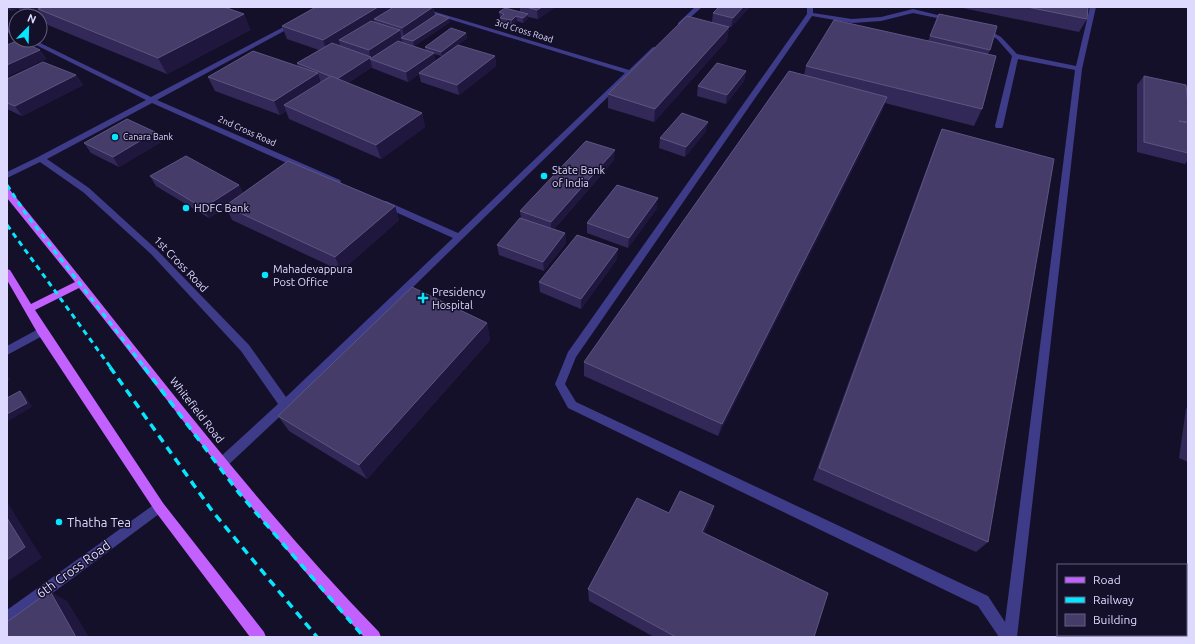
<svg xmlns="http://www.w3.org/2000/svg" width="1195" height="644" font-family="Ubuntu,sans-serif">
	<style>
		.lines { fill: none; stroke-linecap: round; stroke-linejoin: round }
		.lane { fill: #3e3b89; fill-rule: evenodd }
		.street { fill: #3e3b89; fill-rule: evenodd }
		.primary { fill: #c361ff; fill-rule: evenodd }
		.rail-far1 { stroke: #06e7ff; stroke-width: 3; stroke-dasharray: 5.5 4.5; stroke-linecap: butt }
		.rail { stroke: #06e7ff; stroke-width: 3.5; stroke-dasharray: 8 6; stroke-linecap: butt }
		.wall { fill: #332958; fill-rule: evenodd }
		.shaded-wall { fill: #1f173e }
		.building { fill: #453c6a; stroke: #5d5581 }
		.poi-dot { fill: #06e7ff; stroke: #15102a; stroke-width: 1.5 }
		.labels { text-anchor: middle; stroke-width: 3; stroke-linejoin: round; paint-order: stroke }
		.far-street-label { font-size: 9px; fill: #dedaff; stroke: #15102a }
		.far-poi-label { font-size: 9px; fill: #dedaff; stroke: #15102a; text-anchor: start }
		.poi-label { font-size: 11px; fill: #dedaff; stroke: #15102a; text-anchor: start }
		.street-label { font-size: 11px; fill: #dedaff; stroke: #15102a }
		.near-poi-label { font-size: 13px; fill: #dedaff; stroke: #15102a; text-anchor: start }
		.near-street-label { font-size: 13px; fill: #dedaff; stroke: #15102a }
	</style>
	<rect width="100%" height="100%" fill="#15102a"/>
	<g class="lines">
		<g class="lane">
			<polygon points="410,7 419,7 629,70 653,47 658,48 289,408 226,467 222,468 218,467 216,463 218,459 278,404 241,351 151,254 83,192 40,162 7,178 7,172 38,157 146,100 26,40 34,40 151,97 293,22 297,22 297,24 157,100 340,180 341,182 340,184 334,184 152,103 47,159 89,188 157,250 249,345 286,397 453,238 380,205 379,203 380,201 386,201 458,233 625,73"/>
			<polygon points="695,7 702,7 682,25 678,25 678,23"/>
			<polygon points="807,7 813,7 813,13 852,19 881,17 913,9 954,19 951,21 913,13 881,21 852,23 812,16 576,357 565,384 576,402 988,596 1005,622 1075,70 1018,59 1003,126 1002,128 996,128 995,126 1012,56 997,39 980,29 985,28 1001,37 1017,54 1076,66 1090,7 1096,7 1082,69 1017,637 999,637 978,606 568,408 555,384 568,352 807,14"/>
			<polygon points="7,27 16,31 16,36 7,32"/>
		</g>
		<g class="street">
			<polygon points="42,327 46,328 47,331 46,334 7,355 7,346"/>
			<polygon points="159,501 163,503 165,507 163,511 12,623 7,625 7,610"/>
		</g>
		<path class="primary" d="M7,189l3,1c121,148 235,304 369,442l2,5h-17c-103,-109 -191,-232 -285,-349l-44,22 128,193 101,129 2,5h-16l-95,-126 -117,-177 -31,-54v-11l3,1 21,34 44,-22 -68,-84z"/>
		<g class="rail-far1">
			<polyline points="7,185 26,214 145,368"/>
			<polyline points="7,225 111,368"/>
		</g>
		<g class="rail">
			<polyline points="110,367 213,512 317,637"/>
			<polyline points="144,367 239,493 364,637"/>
		</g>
	</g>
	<g class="wall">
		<polygon points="7,7 27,7 244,14 250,30 167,74 48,25 42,15 38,16 32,16 21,12 18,8 12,11 7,9"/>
		<path d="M433,7l2,8 15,7 -36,24 -12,-4v-2l-3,1 27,10 -1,-4 41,-14 1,5 -11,8 39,10 1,10 -37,29 -38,-13 -2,-8 -11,8 -36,-14v-1l-24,16 74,30 3,14 -44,32 -92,-40 -3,-8 -6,4 -65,-24 -7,-14 90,-10 -1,-4 22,-13 -32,-11 -5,-13zM434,54l8,2 -7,5z"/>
		<polygon points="520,7 555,7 538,19 528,17 528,18 523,23 517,21 512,25 501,22 499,12 520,12"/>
		<polygon points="750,7 731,27 729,27 727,40 654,122 608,108 608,94 712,22 713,13"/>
		<polygon points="958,7 1088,7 1087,19 1079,32"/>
		<polygon points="939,14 990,50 988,54 982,109 974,126 885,103 882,111 718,436 584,376 584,362 804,75 806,66 928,41"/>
		<polygon points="746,71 744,81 726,104 697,96 698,86"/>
		<polygon points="76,75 83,85 22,116 7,109 7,79"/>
		<polygon points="1144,76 1188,105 1188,160 1185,164 1137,152 1137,85"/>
		<polygon points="942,129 988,542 976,552 813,480 936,143"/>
		<polygon points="706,131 685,157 659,148 660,138"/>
		<polygon points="161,142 119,167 91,153 84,143"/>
		<polygon points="614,160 554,229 565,233 566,243 544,271 499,255 497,245 521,218 520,211"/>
		<polygon points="150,176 239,185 243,193 395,206 399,220 341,271 232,220 226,207 209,218 156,186"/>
		<polygon points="657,208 628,248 587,233 587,223"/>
		<polygon points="617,259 581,309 540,292 539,282"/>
		<polygon points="487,323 490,340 367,479 289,431 278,416"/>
		<polygon points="1188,407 1188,462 1179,458 1186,409"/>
		<polygon points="714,506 710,520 704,533 814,637 654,637 589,601 588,589 669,513"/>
	</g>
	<g class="shaded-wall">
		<polygon points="9,7 18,7 18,8 12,11"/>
		<polygon points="32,7 59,7 38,9 42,15 38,16 35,16 30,8"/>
		<polygon points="378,7 397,7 374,19 375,24 339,40 340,45 327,53 323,40"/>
		<polygon points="433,7 435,16 404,37 402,28"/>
		<polygon points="542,7 555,7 538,19 537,10"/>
		<polygon points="743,7 750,7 731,27 733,18"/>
		<polygon points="244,14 250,30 167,74 158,58"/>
		<polygon points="528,14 528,18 523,23 523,18"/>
		<polygon points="516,16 517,21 512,25 512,20"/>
		<polygon points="449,18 450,22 414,46 413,41"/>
		<polygon points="729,27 727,40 654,122 655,109"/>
		<polygon points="400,30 402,40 371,60 370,59 372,67 340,88 337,79 370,57 369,50"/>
		<polygon points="466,33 467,38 442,57 441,52"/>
		<polygon points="40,50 47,59 7,77 7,65"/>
		<polygon points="434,53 435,63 419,73 419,74 408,82 406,72"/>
		<polygon points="495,56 496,66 459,95 457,85"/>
		<polygon points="746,71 744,81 726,104 727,95"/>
		<polygon points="318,73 322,87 284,105 286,111 280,115 274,101"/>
		<polygon points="76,75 83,85 22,116 15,106"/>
		<polygon points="887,97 882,111 718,436 722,424"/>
		<polygon points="422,113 425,127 381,159 376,145"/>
		<polygon points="708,122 706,131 685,157 686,147"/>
		<polygon points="155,132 161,142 119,167 113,157"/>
		<polygon points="615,150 614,160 551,232 551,222"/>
		<polygon points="239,185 244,195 225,206 226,207 209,218 203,208"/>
		<polygon points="658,198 657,208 628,248 629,238"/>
		<polygon points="395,206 399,220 341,271 335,257"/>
		<polygon points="565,233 566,243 544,271 543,262"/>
		<polygon points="618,249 617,259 581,309 581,299"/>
		<polygon points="487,323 490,340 367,479 359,465"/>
		<polygon points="7,375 10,380 7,382"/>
		<polygon points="20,391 26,396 32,407 7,422 7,414"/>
		<polygon points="7,502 42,558 7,582"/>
		<polygon points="714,506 710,520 699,545 702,532"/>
		<polygon points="50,591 67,601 89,637 76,637"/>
	</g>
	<g class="building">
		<polygon points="44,7 224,7 244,14 158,58 38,9"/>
		<polygon points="316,7 378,7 323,40 282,26"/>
		<polygon points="394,7 433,7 402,28 374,19"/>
		<polygon points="526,7 542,7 537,10"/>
		<polygon points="719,7 743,7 733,18 713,13"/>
		<polygon points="1027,7 1088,7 1087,19"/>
		<polygon points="505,8 528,14 523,18 516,16 512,20 500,18 504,14 499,12"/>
		<polygon points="437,14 449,18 413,41 401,38"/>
		<polygon points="939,14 997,26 990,50 930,36"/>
		<polygon points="687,16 729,27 655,109 608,94"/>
		<polygon points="834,20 996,56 982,109 806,66"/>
		<polygon points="371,21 400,30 369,50 339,40"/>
		<polygon points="451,28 466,33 441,52 425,47"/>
		<polygon points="19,40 40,50 7,65 7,45"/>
		<polygon points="398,41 434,53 406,72 370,59"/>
		<polygon points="332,43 371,57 337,79 297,63"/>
		<polygon points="458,45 495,56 457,85 419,73"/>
		<polygon points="253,51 318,73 274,101 208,77"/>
		<polygon points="43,62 76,75 15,106 7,103 7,79"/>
		<polygon points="717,63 746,71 727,95 698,86"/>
		<polygon points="789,71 887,97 722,424 584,362"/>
		<polygon points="331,76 422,113 376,145 284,105"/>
		<polygon points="1144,76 1186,85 1188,105 1188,122 1179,121 1188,123 1188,153 1144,142"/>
		<polygon points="682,113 708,122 686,147 660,138"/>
		<polygon points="127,119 155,132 113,157 84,143"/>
		<polygon points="942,129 1054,159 988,542 819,468"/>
		<polygon points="586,141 615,150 551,222 520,211"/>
		<polygon points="186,156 239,185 203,208 150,176"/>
		<polygon points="288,161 395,206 335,257 225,206"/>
		<polygon points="617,185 658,198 629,238 587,223"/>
		<polygon points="520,218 565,233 543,262 497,245"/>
		<polygon points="577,235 618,249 581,299 539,282"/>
		<polygon points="412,287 487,323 359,465 278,416"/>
		<polygon points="20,391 27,403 7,414 7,398"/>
		<polygon points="680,491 714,506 702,532 828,593 814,637 676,637 588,589 637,498 669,513"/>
		<polygon points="7,518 25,547 7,560"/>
		<polygon points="50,591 76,637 7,637 7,622"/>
	</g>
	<g class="poi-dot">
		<circle cx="115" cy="137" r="4"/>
		<circle cx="544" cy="176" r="4"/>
		<circle cx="186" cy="208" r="4"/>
		<circle cx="265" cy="275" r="4"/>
		<path d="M421 292h4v4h4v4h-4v4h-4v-4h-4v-4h4z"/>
		<circle cx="59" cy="522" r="4"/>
	</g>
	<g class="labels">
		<g class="far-street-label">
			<text transform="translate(524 31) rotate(17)" y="3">3rd Cross Road</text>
			<text transform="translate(247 131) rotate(24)" y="3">2nd Cross Road</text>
		</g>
		<g class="far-poi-label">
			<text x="123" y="140">Canara Bank</text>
		</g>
		<g class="poi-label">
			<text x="552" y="174">State Bank<tspan x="552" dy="13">of India</tspan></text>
			<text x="194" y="212">HDFC Bank</text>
			<text x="273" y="273">Mahadevappura<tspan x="273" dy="13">Post Office</tspan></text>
			<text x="432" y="296">Presidency<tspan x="432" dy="13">Hospital</tspan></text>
		</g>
		<g class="street-label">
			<text transform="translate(181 264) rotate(46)" y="4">1st Cross Road</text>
			<text transform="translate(197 410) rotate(52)" y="4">Whitefield Road</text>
		</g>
		<g class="near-poi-label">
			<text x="67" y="527">Thatha Tea</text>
		</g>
		<g class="near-street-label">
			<text transform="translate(73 569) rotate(-36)" y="5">6th Cross Road</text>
		</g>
	</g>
	<rect width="1195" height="644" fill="none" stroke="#dedaff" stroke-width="16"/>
	<rect x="1057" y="564" width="130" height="72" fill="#15102a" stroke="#65617f"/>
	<rect x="1065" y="577" width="20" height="6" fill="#c361ff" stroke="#65617f"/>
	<text x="1093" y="584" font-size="12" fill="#dedaff">Road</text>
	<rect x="1065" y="597" width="20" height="6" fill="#06e7ff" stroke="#65617f"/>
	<text x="1093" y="604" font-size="12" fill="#dedaff">Railway</text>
	<rect x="1065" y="614" width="20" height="12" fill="#453c6a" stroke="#65617f"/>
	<text x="1093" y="624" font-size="12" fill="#dedaff">Building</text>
	<g transform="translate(28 28) rotate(23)"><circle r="19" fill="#15102a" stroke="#65617f"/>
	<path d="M0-3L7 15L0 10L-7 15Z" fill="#06e7ff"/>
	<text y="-6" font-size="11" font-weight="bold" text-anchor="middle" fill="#dedaff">N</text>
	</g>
</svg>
